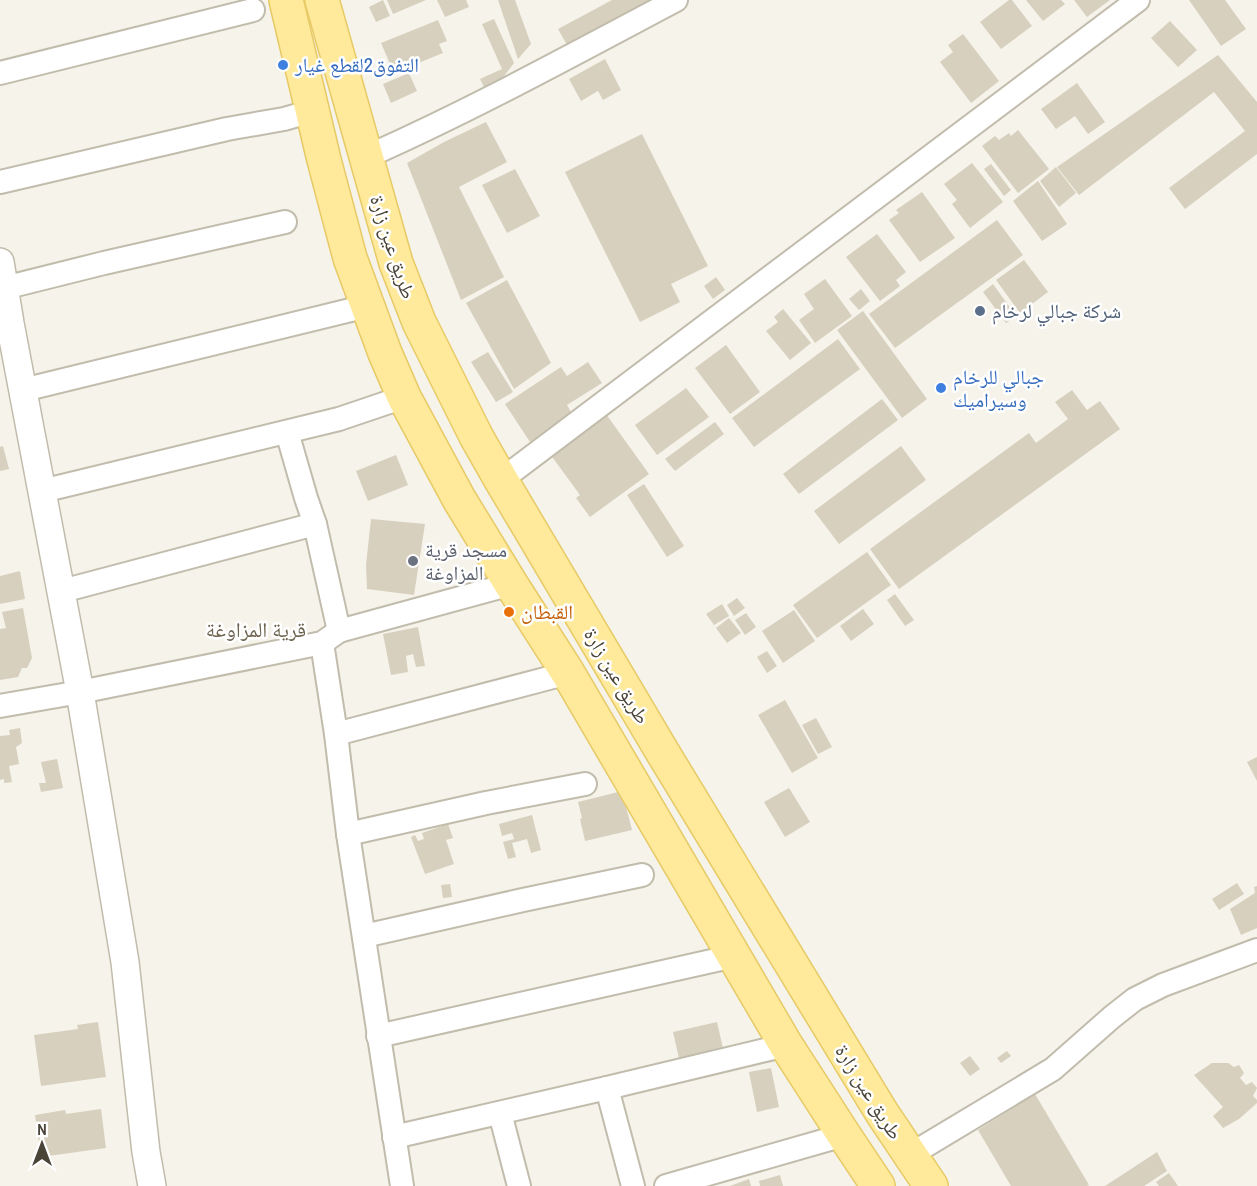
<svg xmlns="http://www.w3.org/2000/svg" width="1257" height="1186" font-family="'Archivo Narrow','Noto Naskh Arabic',sans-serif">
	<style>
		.building { fill: #d8d0bf }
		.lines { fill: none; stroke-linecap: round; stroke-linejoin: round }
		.minor-casing { stroke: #c1bcac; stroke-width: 26 }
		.tertiary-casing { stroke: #c1bcac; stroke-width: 30 }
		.primary-casing { stroke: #e7ca66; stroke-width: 36 }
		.minor { stroke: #fff; stroke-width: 22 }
		.tertiary { stroke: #fff; stroke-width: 27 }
		.primary { stroke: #ffe99a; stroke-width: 33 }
		.shop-dot { fill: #3f7fe0; stroke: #fff; stroke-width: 2 }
		.service-dot { fill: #5c6f8a; stroke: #fff; stroke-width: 2 }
		.worship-dot { fill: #6b7280; stroke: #fff; stroke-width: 2 }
		.food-dot { fill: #e8710a; stroke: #fff; stroke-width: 2 }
		.labels { text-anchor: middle; stroke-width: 5; stroke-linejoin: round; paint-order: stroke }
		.shop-label { font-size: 20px; fill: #366cbe; stroke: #fff; text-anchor: start }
		.street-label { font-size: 20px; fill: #4a4438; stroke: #fff }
		.service-label { font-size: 20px; fill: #4e5e75; stroke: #fff; text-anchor: start }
		.worship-label { font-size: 20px; fill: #5b616d; stroke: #fff; text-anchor: start }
		.food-label { font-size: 20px; fill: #c56008; stroke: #fff; text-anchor: start }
		.neighbourhood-label { font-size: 21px; fill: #6d634f; stroke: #fff }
	</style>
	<rect width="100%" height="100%" fill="#f5f3ea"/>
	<g class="building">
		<polygon points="383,0 390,16 376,22 369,7"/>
		<polygon points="387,0 426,0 393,14"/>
		<polygon points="437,0 466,0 469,7 445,17"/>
		<polygon points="498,0 515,0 531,44 518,59"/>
		<polygon points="612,0 662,0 571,52 558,29"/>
		<polygon points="1009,0 1012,0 1032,26 1001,49 980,22"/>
		<polygon points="1026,0 1061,0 1065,4 1043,21"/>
		<polygon points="1074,0 1110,0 1087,17"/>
		<polygon points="1189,0 1225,0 1246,29 1221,46"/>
		<polygon points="494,19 514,63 502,79 484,87 480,79 502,69 482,24"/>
		<polygon points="438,20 447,41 439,44 443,53 394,73 381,43"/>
		<polygon points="1170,21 1197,50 1178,67 1151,38"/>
		<polygon points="963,34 999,81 971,103 940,62 953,52 948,45"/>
		<polygon points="1218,55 1257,102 1257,154 1185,209 1169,188 1245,131 1214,92 1079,195 1057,167"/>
		<polygon points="605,59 621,90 603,100 598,91 581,101 569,79"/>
		<polygon points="409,73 417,91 391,103 383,84"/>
		<polygon points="1077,83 1105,122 1088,134 1075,116 1056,129 1041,109"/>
		<polygon points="486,122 507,162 459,187 504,277 461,300 407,163 444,142"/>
		<polygon points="1018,130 1049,169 1018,193 982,146 995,136 999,140 1009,133 1011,136"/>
		<polygon points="642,134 708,266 671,284 680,302 640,322 565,172"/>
		<polygon points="972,163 1003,202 970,228 952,204 957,200 944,184"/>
		<polygon points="991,164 1011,190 1004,196 984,169"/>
		<polygon points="1056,167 1076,193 1059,207 1040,181"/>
		<polygon points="515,169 540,216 507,233 482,185"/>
		<polygon points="1038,181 1067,224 1042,241 1013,201"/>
		<polygon points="922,192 955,238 920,262 889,220 899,213 896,210"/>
		<polygon points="997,220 1023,255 895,348 869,314"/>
		<polygon points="877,234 906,272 896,280 900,286 880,301 846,257"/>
		<polygon points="1024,260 1048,292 1020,313 996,280"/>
		<polygon points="716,277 725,290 713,299 704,286"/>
		<polygon points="825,279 852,316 815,343 799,320 814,309 804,294"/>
		<polygon points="507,280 551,363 514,389 466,303"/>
		<polygon points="993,284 1016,316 1006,323 983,292"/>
		<polygon points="861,289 870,301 859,310 849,299"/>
		<polygon points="783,309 811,343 790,360 766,331 778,322 774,317"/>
		<polygon points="863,311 927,399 902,418 837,330"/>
		<polygon points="838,339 860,369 754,447 732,418"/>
		<polygon points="726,345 760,392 730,414 695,368"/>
		<polygon points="488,352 513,392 496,402 471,362"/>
		<polygon points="588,362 602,383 567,405 572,414 530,442 505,404 561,367 567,376"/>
		<polygon points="686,388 709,417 657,455 635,425"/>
		<polygon points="1072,390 1087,410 1100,401 1120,429 899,589 870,549 1029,433 1036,443 1068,419 1055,402"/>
		<polygon points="882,399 898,420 799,494 783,474"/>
		<polygon points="606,414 649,474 590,517 576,498 580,495 550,454"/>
		<polygon points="715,422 724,434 675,471 665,459"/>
		<polygon points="3,446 9,469 0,471 0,447"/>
		<polygon points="901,446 926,480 839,544 814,511"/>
		<polygon points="396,455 408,485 368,501 356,471"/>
		<polygon points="644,484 684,546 667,557 627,495"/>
		<polygon points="371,519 425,524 414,595 367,589 366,565"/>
		<polygon points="867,552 891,585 817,638 793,605"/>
		<polygon points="20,571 25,599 0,604 0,576"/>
		<polygon points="895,594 914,620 905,626 887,600"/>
		<polygon points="737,598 745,608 734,616 727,605"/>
		<polygon points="722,604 729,616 714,625 706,614"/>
		<polygon points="23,608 32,658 27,668 22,668 18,677 0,680 0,629 6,628 2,612"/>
		<polygon points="863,609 874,624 851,641 840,626"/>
		<polygon points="794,610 815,641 783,663 762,631"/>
		<polygon points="746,613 756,627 745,635 735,620"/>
		<polygon points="729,618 741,633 727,643 716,628"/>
		<polygon points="418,627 425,666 416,667 413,654 406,656 408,672 391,675 383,634"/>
		<polygon points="767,651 777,666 767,673 757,657"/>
		<polygon points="785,700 818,758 792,773 758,715"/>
		<polygon points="816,718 832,747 818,754 802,725"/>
		<polygon points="20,728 22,743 16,747 19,764 9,766 12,782 4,783 4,779 0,780 0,736 10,735 9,730"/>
		<polygon points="1257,757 1257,781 1247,762"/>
		<polygon points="57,759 63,788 41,792 39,783 46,783 41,762"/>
		<polygon points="789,788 810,822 785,837 764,802"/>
		<polygon points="622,791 632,830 585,841 580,819 582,818 578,802"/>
		<polygon points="532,815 541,850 531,853 527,839 512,843 516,857 508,859 503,842 514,839 512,833 502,836 499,824"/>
		<polygon points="448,824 453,838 446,840 454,864 425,874 411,837 415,835 418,841 424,839 422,833"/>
		<polygon points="1237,883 1244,894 1219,910 1212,899"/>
		<polygon points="450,884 452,897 443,898 441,885"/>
		<polygon points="1257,886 1257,928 1241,935 1230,909 1255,893 1254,887"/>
		<polygon points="98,1022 106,1077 41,1086 34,1035 78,1029 77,1025"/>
		<polygon points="717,1022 725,1057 681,1067 673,1032"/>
		<polygon points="1007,1051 1011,1056 1001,1063 997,1058"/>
		<polygon points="970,1056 980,1069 970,1076 960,1063"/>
		<polygon points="1212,1063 1228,1063 1234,1067 1239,1065 1244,1073 1240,1078 1246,1085 1252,1082 1257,1088 1253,1096 1257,1100 1257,1103 1239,1119 1223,1128 1213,1116 1223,1107 1194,1075"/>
		<polygon points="771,1068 779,1107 757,1112 749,1072"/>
		<polygon points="1035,1094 1089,1185 1087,1186 1011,1186 978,1130"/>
		<polygon points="101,1109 106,1148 41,1157 35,1115 65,1110 66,1114"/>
		<polygon points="1157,1152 1167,1171 1144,1186 1105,1186"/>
		<polygon points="1169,1173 1178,1186 1159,1186 1156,1182"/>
		<polygon points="780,1175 783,1186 760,1186 759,1181"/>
		<polygon points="749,1179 751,1186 730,1186"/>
	</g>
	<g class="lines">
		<defs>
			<g id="minor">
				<polyline points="0,73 253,10"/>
				<path d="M366,157c106,-47 208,-103 310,-157"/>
				<polyline points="0,182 227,129 284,119 312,111"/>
				<polyline points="0,289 104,263 285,222"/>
				<polyline points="23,390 367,306"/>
				<polyline points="287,432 306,498 315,524"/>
				<polyline points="501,480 1138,0"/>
				<polyline points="42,491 339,419 404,397"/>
				<polyline points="62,591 315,524 339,631"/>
				<polyline points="322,643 336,734 348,834 402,1186"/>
				<polyline points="0,706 80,692 322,643 339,631 511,584"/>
				<polyline points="336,734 568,673"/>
				<polyline points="348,834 486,803 585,784"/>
				<polyline points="364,936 523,900 642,875"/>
				<polyline points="378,1036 734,956"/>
				<polyline points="607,1088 633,1186"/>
				<polyline points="500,1113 519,1186"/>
				<polyline points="394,1137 607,1088 786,1045"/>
				<polyline points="910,1155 1053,1069 1112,1017 1135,999 1163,985 1257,950"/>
				<polyline points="666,1186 844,1135"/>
			</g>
			<polyline id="tertiary" points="0,262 10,323 80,692 125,962 146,1152 152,1186"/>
			<g id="primary">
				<polyline points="286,0 324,160 350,258 385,353 404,397 459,499 511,584 568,673 786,1045 844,1135 878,1186"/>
				<polyline points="322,0 396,263 419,322 476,436 501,480 663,753 882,1113 931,1186"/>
			</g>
		</defs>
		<use href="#minor" class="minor-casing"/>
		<use href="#tertiary" class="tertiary-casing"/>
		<use href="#primary" class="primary-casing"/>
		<use href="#minor" class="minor"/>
		<use href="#tertiary" class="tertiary"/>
		<use href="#primary" class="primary"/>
	</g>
	<g class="shop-dot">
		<circle cx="283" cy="65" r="6"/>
		<circle cx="941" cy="388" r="6"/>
	</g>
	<circle class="service-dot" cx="980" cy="311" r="6"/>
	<circle class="worship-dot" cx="413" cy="561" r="6"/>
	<circle class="food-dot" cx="509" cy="612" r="6"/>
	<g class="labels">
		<g class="shop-label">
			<text x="295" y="72">التفوق2لقطع غيار</text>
			<text x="953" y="384">جبالي للرخام<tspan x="953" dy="23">وسيراميك</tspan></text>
		</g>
		<g class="street-label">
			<text transform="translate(393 247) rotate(72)" y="7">طريق عين زارة</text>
			<text transform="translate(617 676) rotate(59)" y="7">طريق عين زارة</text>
			<text transform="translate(869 1092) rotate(58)" y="7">طريق عين زارة</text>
		</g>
		<g class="service-label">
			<text x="992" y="318">شركة جبالي لرخام</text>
		</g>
		<g class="worship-label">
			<text x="425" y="557">مسجد قرية<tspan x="425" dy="23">المزاوغة</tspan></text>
		</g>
		<g class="food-label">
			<text x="521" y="619">القبطان</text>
		</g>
		<g class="neighbourhood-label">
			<text x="256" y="637">قرية المزاوغة</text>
		</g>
	</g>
	<g transform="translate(42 1144)" stroke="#ffffff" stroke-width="4.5" paint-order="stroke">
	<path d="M0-4.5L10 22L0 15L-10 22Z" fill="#4a4438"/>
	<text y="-9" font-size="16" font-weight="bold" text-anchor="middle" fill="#4a4438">N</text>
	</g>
</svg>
